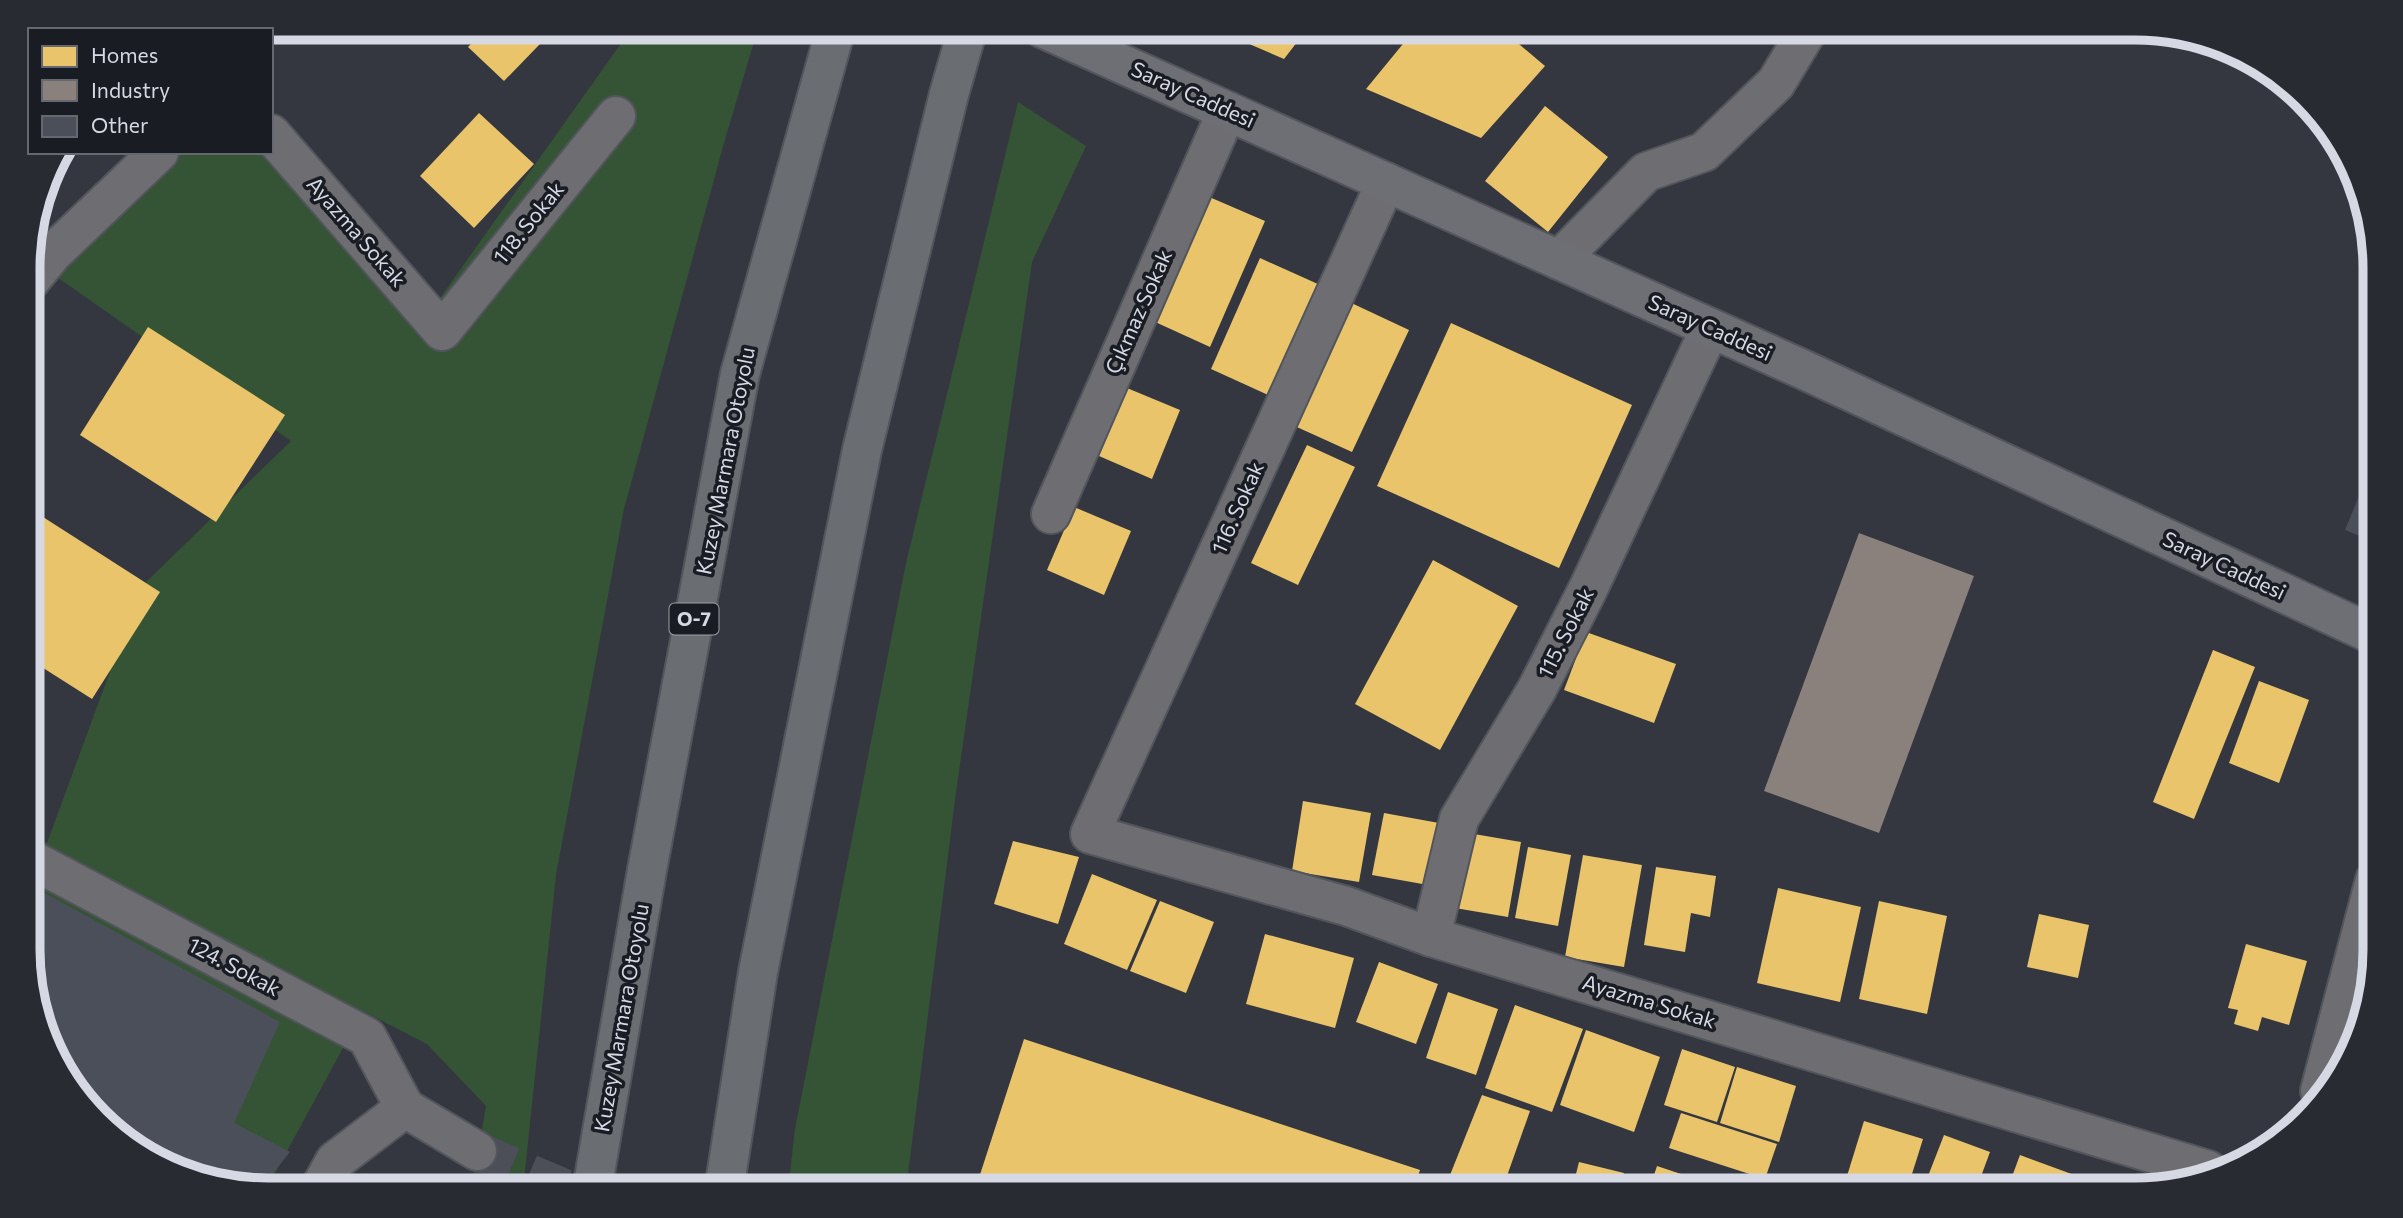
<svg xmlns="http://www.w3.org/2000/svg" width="2403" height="1218" font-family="Commissioner,sans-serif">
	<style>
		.green { fill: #355435 }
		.homes { fill: #e9c46a }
		.industry { fill: #8a817c }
		.building { fill: #4b4f5a }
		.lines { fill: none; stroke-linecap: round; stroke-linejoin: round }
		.minor-tunnel { stroke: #4c4f58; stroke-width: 38; stroke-dasharray: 38 19; stroke-linecap: butt }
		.minor-casing { stroke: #52555c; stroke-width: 42 }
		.major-casing { stroke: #52555c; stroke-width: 42 }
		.highway-casing { stroke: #52555c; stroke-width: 42 }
		.minor { stroke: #6e6e72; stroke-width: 38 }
		.major { stroke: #6e6f75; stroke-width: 38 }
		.highway { stroke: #6a6d72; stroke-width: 38 }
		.labels { text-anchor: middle; stroke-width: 7; stroke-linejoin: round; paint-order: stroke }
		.shield { fill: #1a1c23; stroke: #9ea0aa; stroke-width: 2 }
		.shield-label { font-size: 19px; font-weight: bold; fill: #d6d9e4 }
		.street-label { font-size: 21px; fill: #d6d9e4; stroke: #1a1c23 }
		.rim { fill: none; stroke: #d6d9e4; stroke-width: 9 }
	</style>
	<rect width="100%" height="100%" fill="#34373f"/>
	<g class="green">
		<polygon points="632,28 758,28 724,143 624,509 556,875 523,1190 471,1190 486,1106 427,1044 363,1011 266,1190 161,1165 77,1096 30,982 30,832 47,843 141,587 291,441 44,268 161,152 271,152 271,141 440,298"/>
		<polygon points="1018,102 1086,146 1032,262 956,792 906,1190 788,1190 795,1129 906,563"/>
	</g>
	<g class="homes">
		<polygon points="487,28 523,28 540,44 504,81 468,47"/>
		<polygon points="1212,28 1308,28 1284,59"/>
		<polygon points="1416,28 1500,28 1545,66 1481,138 1366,89"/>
		<polygon points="1545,106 1608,157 1548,232 1485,181"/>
		<polygon points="479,113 534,164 474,228 420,176"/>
		<polygon points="1207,196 1265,221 1210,347 1153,321"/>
		<polygon points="1260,258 1329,289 1279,400 1211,369"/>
		<polygon points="1345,300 1409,330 1352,452 1288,423"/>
		<polygon points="1451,323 1632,405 1559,568 1377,486"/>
		<polygon points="148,327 285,415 216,522 80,435"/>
		<polygon points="1127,388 1180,410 1152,479 1099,456"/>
		<polygon points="1307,445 1355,467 1298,585 1251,563"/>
		<polygon points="1074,507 1131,531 1104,595 1047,570"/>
		<polygon points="29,508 160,592 92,699 29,659"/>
		<polygon points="1433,560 1518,606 1440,750 1355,704"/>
		<polygon points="1586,632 1676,664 1654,723 1564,690"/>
		<polygon points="2213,650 2255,667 2194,819 2153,802"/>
		<polygon points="2259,681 2309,700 2279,783 2229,763"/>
		<polygon points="1303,801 1371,813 1359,882 1292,871"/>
		<polygon points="1384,813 1439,823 1428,885 1372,875"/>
		<polygon points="1468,833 1521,842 1508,917 1455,908"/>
		<polygon points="1013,841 1079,857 1058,924 994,904"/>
		<polygon points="1528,847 1571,855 1558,926 1515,918"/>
		<polygon points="1583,855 1642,865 1624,967 1565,957"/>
		<polygon points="1656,867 1716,876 1710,917 1691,913 1685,952 1644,945"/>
		<polygon points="1092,874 1157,900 1127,970 1064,944"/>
		<polygon points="1778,888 1861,907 1840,1002 1757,983"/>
		<polygon points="1160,901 1214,922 1186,993 1130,971"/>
		<polygon points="1879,901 1947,916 1927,1014 1859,999"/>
		<polygon points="2039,914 2089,925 2078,978 2027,967"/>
		<polygon points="1265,934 1354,958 1335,1028 1246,1004"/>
		<polygon points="2246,944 2307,961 2289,1025 2262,1017 2258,1031 2234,1024 2238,1010 2228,1008"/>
		<polygon points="1379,962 1438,984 1416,1044 1356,1022"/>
		<polygon points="1448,992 1498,1009 1476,1075 1426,1058"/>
		<polygon points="1515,1005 1583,1029 1552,1112 1485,1088"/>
		<polygon points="1586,1030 1660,1057 1634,1132 1560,1105"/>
		<polygon points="1024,1039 1420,1170 1413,1190 975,1190"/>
		<polygon points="1682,1049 1735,1067 1717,1122 1664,1105"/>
		<polygon points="1737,1067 1796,1086 1779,1142 1720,1123"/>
		<polygon points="1482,1095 1530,1111 1502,1190 1444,1190"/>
		<polygon points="1681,1113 1777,1144 1765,1179 1669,1148"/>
		<polygon points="1864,1121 1923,1139 1907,1190 1888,1190 1847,1176"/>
		<polygon points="1944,1135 1990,1152 1976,1190 1923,1189"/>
		<polygon points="2020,1155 2088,1180 2085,1190 2007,1190"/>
		<polygon points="1579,1162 1624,1173 1619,1190 1572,1190"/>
		<polygon points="1657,1166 1726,1189 1726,1190 1649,1190"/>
		<polygon points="2092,1181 2115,1189 2114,1190 2089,1190"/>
	</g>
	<polygon class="industry" points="1859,533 1974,576 1879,833 1764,791"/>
	<g class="building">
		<polygon points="2374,460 2374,542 2345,530"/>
		<polygon points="30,885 280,1022 234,1123 290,1152 261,1188 161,1165 77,1096 30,982"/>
	</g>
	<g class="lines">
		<polyline class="minor-tunnel" points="477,1151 569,1190"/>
		<defs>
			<g id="minor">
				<polyline points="271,134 442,331 616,116"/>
				<polyline points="1386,182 1090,834 1346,906 1431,937 2208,1170"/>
				<polyline points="1559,260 1646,172 1704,152 1776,83 1809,28"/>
				<polyline points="29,282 53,253 159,152"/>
				<polyline points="1051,514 1227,111"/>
				<polyline points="30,859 367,1037 405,1108"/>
				<polyline points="1431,937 1459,819 1537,689 1589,587 1710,329"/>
				<polyline points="2320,1091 2375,880"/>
				<polyline points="405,1108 477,1151"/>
				<polyline points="319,1190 335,1161 405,1108"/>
			</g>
			<polyline id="major" points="1042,28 1802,369 2374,635"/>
			<g id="highway">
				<polyline points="592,1190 647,870 740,374 836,28"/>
				<polyline points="724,1190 758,972 862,450 949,94 968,28"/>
			</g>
		</defs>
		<use href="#minor" class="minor-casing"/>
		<use href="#major" class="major-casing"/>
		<use href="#highway" class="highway-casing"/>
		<use href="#minor" class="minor"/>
		<use href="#major" class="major"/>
		<use href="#highway" class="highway"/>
	</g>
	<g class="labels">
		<rect class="shield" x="669.5" y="603.5" width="49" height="31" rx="5"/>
		<g class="shield-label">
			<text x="694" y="626">O-7</text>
		</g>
		<g class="street-label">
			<text transform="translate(1193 95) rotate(24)" y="7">Saray Caddesi</text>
			<text transform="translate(529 223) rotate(-51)" y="7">118. Sokak</text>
			<text transform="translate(356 232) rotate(49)" y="7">Ayazma Sokak</text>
			<text transform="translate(1139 312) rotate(-66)" y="7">Çıkmaz Sokak</text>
			<text transform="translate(1710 328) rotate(24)" y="7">Saray Caddesi</text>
			<text transform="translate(726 461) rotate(-79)" y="7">Kuzey Marmara Otoyolu</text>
			<text transform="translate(1238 508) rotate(-66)" y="7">116. Sokak</text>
			<text transform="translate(2224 566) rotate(25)" y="7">Saray Caddesi</text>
			<text transform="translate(1566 633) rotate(-63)" y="7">115. Sokak</text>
			<text transform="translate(234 967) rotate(28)" y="7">124. Sokak</text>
			<text transform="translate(1649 1002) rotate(17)" y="7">Ayazma Sokak</text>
			<text transform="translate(622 1018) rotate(-80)" y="7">Kuzey Marmara Otoyolu</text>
		</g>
	</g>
	<path d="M0 0H2403V1218H0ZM268 40H2135A228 228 0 0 1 2363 268V950A228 228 0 0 1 2135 1178H268A228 228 0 0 1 40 950V268A228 228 0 0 1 268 40Z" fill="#292b32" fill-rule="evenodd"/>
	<path class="rim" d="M268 40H2135A228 228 0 0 1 2363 268V950A228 228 0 0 1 2135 1178H268A228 228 0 0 1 40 950V268A228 228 0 0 1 268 40Z"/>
	<rect x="28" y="28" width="245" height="126" fill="#1a1c23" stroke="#656870" stroke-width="2"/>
	<rect x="42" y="46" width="35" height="21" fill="#e9c46a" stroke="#656870" stroke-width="2"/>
	<text x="91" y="63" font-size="21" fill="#d6d9e4">Homes</text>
	<rect x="42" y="80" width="35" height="21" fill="#8a817c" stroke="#656870" stroke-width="2"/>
	<text x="91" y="98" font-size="21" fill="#d6d9e4">Industry</text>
	<rect x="42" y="116" width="35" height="21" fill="#4b4f5a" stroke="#656870" stroke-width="2"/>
	<text x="91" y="133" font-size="21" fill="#d6d9e4">Other</text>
</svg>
